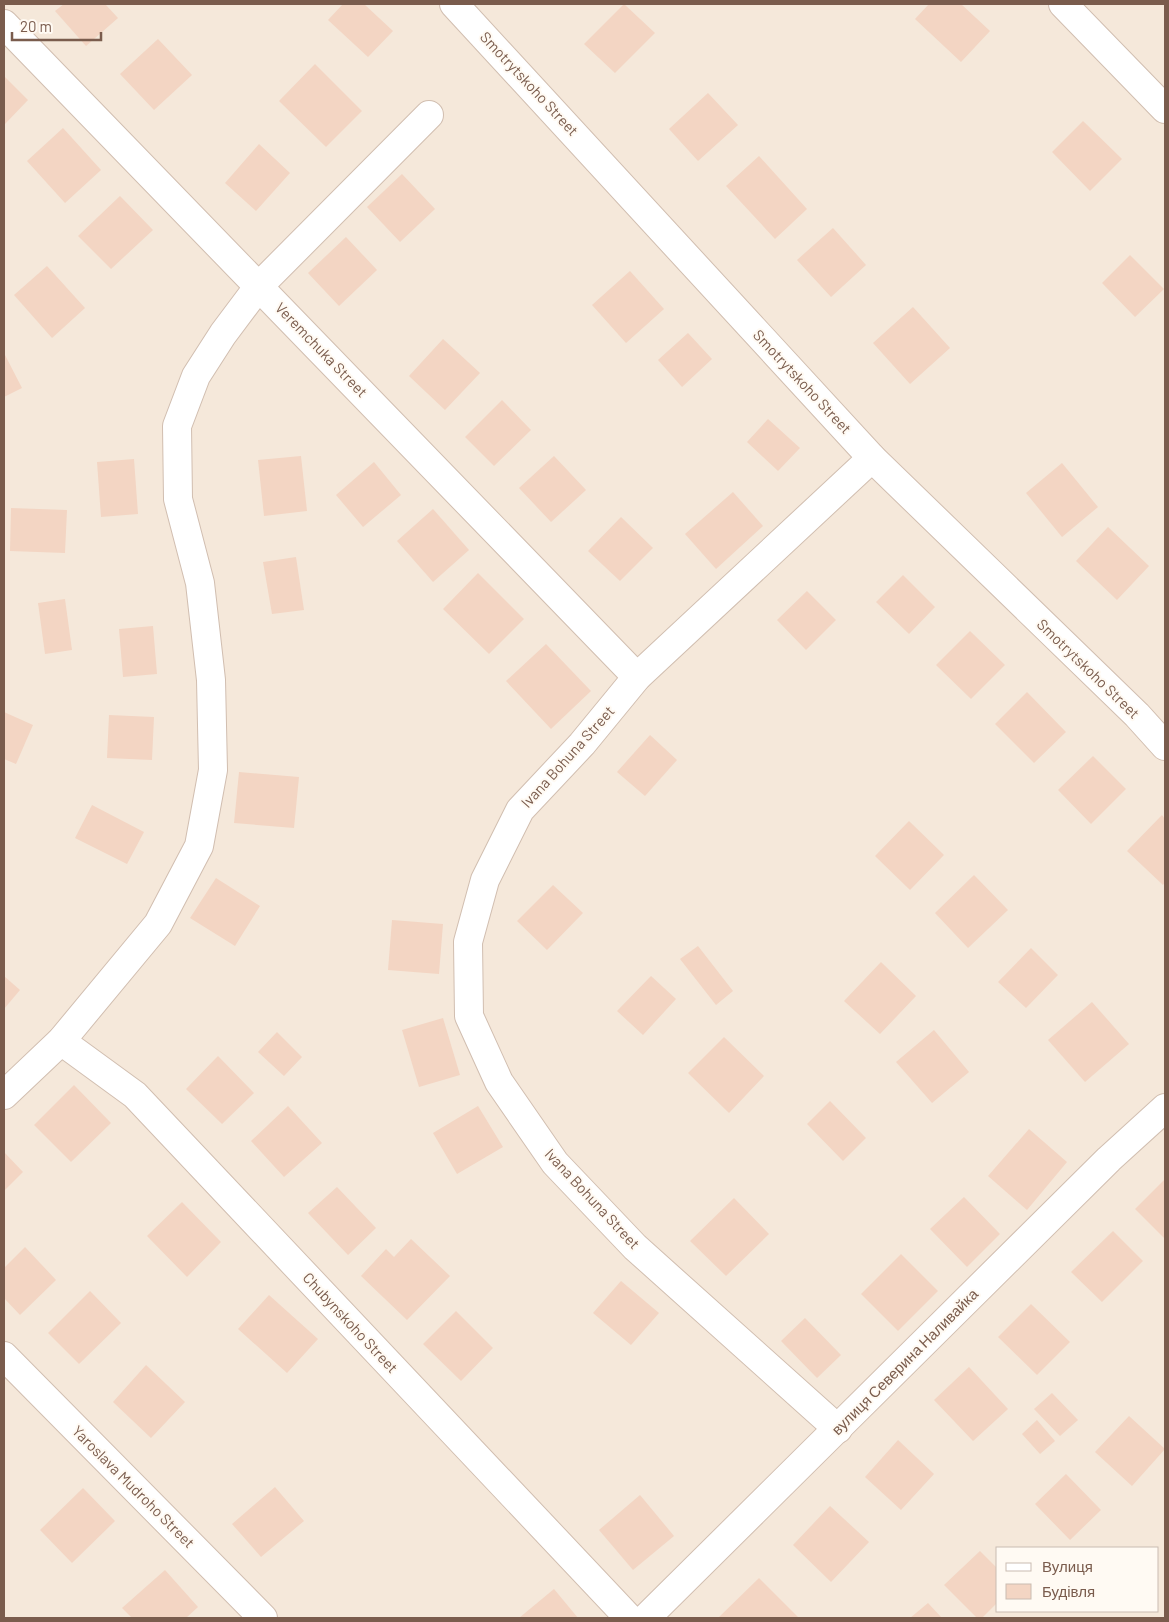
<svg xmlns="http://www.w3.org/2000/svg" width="1169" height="1622" font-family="Barlow,sans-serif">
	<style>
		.residential { fill: #f5e8da; fill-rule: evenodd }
		.building { fill: #f3d5c3 }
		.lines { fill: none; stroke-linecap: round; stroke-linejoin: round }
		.street-casing { stroke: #d1beb0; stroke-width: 30 }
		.street { stroke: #fff; stroke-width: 28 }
		.labels { text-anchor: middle; stroke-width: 4; stroke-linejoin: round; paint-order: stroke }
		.street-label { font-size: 15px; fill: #7a5c4d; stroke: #fffaf3 }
	</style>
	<rect width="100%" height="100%" fill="#fdf6ec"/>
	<path class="residential" d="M4,4h1161v1614h-1161zM998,1548h160v63h-160z"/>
	<g class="building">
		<polygon points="64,4 105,4 118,18 86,46 55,11"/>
		<polygon points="343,4 364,4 393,31 368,57 328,20"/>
		<polygon points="624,4 655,33 615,73 584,44"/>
		<polygon points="929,4 961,4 990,31 961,62 915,19"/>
		<polygon points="158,39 192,75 154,110 120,74"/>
		<polygon points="315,64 362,111 326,147 279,101"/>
		<polygon points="4,76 28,100 4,125"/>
		<polygon points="708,93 738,125 698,161 669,129"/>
		<polygon points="1083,121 1122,159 1090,191 1052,152"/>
		<polygon points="63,128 101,170 65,203 27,161"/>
		<polygon points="259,144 290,173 256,211 225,183"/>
		<polygon points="759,156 807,209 775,239 726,186"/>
		<polygon points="402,174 435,209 400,242 367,207"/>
		<polygon points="120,196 153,230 111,269 78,236"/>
		<polygon points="833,228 866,265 831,297 797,260"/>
		<polygon points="346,237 377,270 339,306 308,273"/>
		<polygon points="1130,255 1164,289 1135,317 1102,283"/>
		<polygon points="47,266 85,308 52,338 14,295"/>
		<polygon points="630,271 664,309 626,343 592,305"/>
		<polygon points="913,307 950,348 910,384 873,343"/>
		<polygon points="688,333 712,359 682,387 658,360"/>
		<polygon points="443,339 480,373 445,410 409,376"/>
		<polygon points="4,353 22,388 4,397"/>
		<polygon points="502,400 531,430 494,466 465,437"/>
		<polygon points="768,419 800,448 778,471 747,442"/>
		<polygon points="301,456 307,511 264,516 258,460"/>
		<polygon points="554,456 586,490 551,522 519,488"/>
		<polygon points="134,459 138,514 101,517 97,462"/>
		<polygon points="374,462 401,495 363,527 336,495"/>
		<polygon points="1062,463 1098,507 1062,537 1026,493"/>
		<polygon points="733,492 763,526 716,569 685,534"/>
		<polygon points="11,508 67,510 65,553 10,551"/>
		<polygon points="433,509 469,550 433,582 397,541"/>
		<polygon points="621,517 653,548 620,581 588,551"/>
		<polygon points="1108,527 1149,566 1117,600 1076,561"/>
		<polygon points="296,557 304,610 272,614 263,562"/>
		<polygon points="478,573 524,619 489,654 443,609"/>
		<polygon points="903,575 935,607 909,634 876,602"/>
		<polygon points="807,591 836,620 806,650 777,620"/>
		<polygon points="65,599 72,650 45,654 38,603"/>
		<polygon points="153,626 157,674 123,677 119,629"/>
		<polygon points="970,631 1005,665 971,699 936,665"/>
		<polygon points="546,644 591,691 551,729 506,681"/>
		<polygon points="1027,692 1066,732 1034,763 995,724"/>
		<polygon points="4,712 33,725 16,764 4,759"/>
		<polygon points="109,715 154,717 152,760 107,758"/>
		<polygon points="650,735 677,760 645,796 617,772"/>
		<polygon points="1093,756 1126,789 1091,824 1058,790"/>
		<polygon points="239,772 299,777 294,828 234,823"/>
		<polygon points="92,805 144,832 127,864 75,838"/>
		<polygon points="1162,815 1165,819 1165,882 1163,885 1127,851"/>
		<polygon points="909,821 944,855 910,890 875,856"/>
		<polygon points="974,875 1008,910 968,948 935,913"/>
		<polygon points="216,878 260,906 235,946 190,918"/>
		<polygon points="553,885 583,913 547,950 517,921"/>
		<polygon points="392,920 443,924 439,974 388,970"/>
		<polygon points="698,946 733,991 716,1005 680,959"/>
		<polygon points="1031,948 1058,975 1026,1008 998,982"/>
		<polygon points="881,962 916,996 880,1034 844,1001"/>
		<polygon points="4,976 20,990 4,1009"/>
		<polygon points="651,976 676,999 643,1035 617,1011"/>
		<polygon points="1092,1002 1129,1044 1085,1082 1048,1040"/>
		<polygon points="443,1018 460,1075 419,1087 402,1030"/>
		<polygon points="934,1030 969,1072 932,1103 896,1062"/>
		<polygon points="277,1032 302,1057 284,1076 258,1052"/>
		<polygon points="724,1037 764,1076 729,1113 688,1073"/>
		<polygon points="218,1056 254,1093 222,1124 186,1089"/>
		<polygon points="74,1085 111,1123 71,1162 34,1125"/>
		<polygon points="830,1101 866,1138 843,1161 807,1124"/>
		<polygon points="288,1106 322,1143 284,1177 251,1141"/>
		<polygon points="478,1106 503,1147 457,1174 433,1133"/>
		<polygon points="1029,1129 1067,1162 1027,1210 988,1176"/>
		<polygon points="4,1152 23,1172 4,1191"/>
		<polygon points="1165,1179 1165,1239 1135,1209"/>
		<polygon points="337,1187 376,1228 348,1255 308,1213"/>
		<polygon points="964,1197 1000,1234 967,1267 930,1229"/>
		<polygon points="734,1198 769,1234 726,1276 690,1241"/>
		<polygon points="182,1202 221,1242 187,1277 147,1236"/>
		<polygon points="1113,1231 1143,1261 1102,1302 1071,1272"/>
		<polygon points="411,1239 450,1276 407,1320 361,1276 386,1249 394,1257"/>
		<polygon points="25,1247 56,1280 20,1315 4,1298 4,1268"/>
		<polygon points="901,1254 938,1291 898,1331 861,1294"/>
		<polygon points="621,1281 659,1313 631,1345 593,1313"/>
		<polygon points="90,1291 121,1323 79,1364 48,1333"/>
		<polygon points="269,1295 318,1339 287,1373 238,1329"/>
		<polygon points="1031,1304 1070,1342 1037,1375 998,1337"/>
		<polygon points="456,1311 493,1348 461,1381 423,1344"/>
		<polygon points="805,1318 841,1355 817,1378 781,1341"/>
		<polygon points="146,1365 185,1402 151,1438 113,1402"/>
		<polygon points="969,1367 1008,1409 973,1441 934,1400"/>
		<polygon points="1052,1393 1078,1420 1060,1436 1034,1409"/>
		<polygon points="1129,1416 1165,1449 1132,1486 1095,1452"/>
		<polygon points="1037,1420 1055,1441 1040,1454 1022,1434"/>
		<polygon points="898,1440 934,1474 901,1510 865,1477"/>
		<polygon points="1066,1474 1101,1510 1070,1540 1035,1504"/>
		<polygon points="275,1487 304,1521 261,1557 232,1524"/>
		<polygon points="83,1488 115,1521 72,1563 40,1530"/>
		<polygon points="640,1495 674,1536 633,1570 599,1530"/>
		<polygon points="830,1506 869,1542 831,1582 793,1545"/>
		<polygon points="980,1551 998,1569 998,1602 982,1618 977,1618 944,1585"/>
		<polygon points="165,1570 198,1607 186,1618 132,1618 122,1608"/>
		<polygon points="759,1578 799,1618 718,1618"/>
		<polygon points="554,1589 578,1618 519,1618"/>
		<polygon points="928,1603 942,1618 910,1618"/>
	</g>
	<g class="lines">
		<defs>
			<g id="street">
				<polyline points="454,4 872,458 1137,715 1165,746"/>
				<polyline points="1063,4 1165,109"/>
				<polyline points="4,24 637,677"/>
				<polyline points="61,1041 135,1095 629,1618"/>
				<polyline points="4,1095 61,1041 158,924 199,846 213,770 211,680 200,583 178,499 177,426 196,376 223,334 259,286 429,115"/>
				<polyline points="4,1356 263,1618"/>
				<polyline points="838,1429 635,1247 555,1163 499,1082 469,1016 468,942 485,880 520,810 582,744 637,677 872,458"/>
				<polyline points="646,1618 1109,1159 1165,1108"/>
			</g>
		</defs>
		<use href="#street" class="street-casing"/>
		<use href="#street" class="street"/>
	</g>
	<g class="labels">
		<g class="street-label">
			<text transform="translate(529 84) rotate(47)" y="5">Smotrytskoho Street</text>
			<text transform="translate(321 350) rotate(46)" y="5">Veremchuka Street</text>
			<text transform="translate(802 382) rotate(47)" y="5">Smotrytskoho Street</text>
			<text transform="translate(1088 669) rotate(44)" y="5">Smotrytskoho Street</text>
			<text transform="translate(568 757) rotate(-48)" y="5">Ivana Bohuna Street</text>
			<text transform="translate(592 1199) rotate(47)" y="5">Ivana Bohuna Street</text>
			<text transform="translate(350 1323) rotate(47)" y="5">Chubynskoho Street</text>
			<text transform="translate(905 1362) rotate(-45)" y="5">вулиця Северина Наливайка</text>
			<text transform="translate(133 1487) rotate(45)" y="5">Yaroslava Mudroho Street</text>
		</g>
	</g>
	<rect width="1169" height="1622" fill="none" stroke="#7a5c4d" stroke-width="10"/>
	<rect x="996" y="1547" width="162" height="65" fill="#fffaf3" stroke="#cabbb1"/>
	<rect x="1006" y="1563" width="25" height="8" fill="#ffffff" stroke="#cabbb1"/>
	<text x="1042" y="1572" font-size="15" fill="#7a5c4d">Вулиця</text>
	<rect x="1006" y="1584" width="25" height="15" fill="#f3d5c3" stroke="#cabbb1"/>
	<text x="1042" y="1597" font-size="15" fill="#7a5c4d">Будівля</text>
	<path d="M12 32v8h89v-8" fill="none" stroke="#7a5c4d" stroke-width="2.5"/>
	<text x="20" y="32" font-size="15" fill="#7a5c4d" stroke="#fffaf3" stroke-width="4" paint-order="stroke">20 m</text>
</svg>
